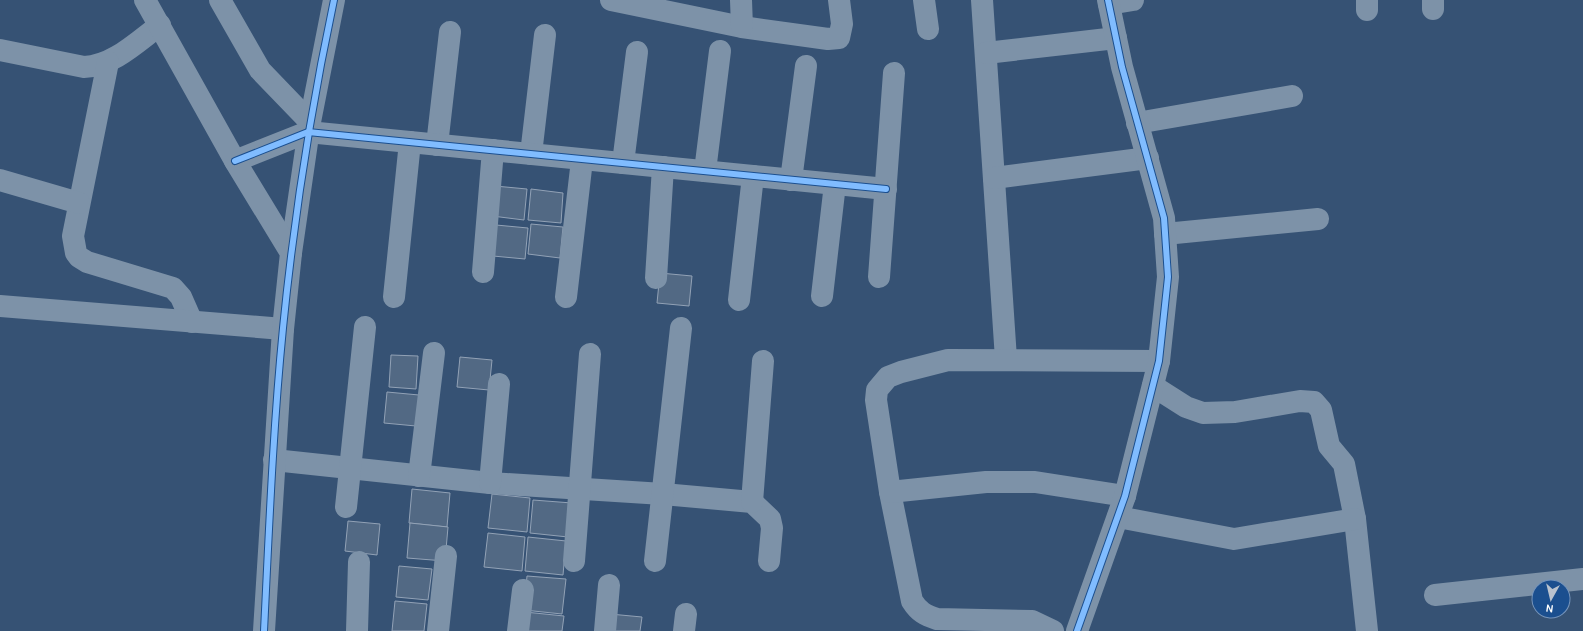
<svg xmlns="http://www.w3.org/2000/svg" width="1583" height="631" font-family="Karla,sans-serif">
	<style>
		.building { fill: #526984; stroke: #92a2b6 }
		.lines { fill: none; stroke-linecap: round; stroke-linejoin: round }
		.minor { stroke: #7d92a8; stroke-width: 22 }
		.tertiary { stroke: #7d92a8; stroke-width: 22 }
		.cycleway-casing { stroke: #1b4f8f; stroke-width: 8 }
		.cycleway { stroke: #80bcff; stroke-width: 6 }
	</style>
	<rect width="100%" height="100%" fill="#365274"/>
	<g class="building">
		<polygon points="495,186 527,189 524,220 492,216"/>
		<polygon points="531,189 563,193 561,223 528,220"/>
		<polygon points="531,224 563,227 560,258 528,254"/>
		<polygon points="496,225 528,228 525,259 493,256"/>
		<polygon points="660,273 692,276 689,306 657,303"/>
		<polygon points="391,355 418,356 416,389 389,387"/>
		<polygon points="460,357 492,360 489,390 457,387"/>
		<polygon points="387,392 419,395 416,426 384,423"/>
		<polygon points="412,489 450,493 447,527 409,523"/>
		<polygon points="492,494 530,498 527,532 488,528"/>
		<polygon points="533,500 572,503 568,537 530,533"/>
		<polygon points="348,521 380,524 377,555 345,551"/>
		<polygon points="410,523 448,527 445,561 407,558"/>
		<polygon points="488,533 525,537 522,571 484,567"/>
		<polygon points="528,537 566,541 563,575 525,571"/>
		<polygon points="399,566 432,569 428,600 396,597"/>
		<polygon points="527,576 566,579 562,614 524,610"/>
		<polygon points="395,601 427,604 424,631 392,631"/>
		<polygon points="525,612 564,616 562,631 523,631"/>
		<polygon points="610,614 642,617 640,631 608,631"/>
	</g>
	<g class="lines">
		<g class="minor">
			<polyline points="220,0 260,70 310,122"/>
			<polyline points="611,0 742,27 828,39 839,38 842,24 839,0"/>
			<polyline points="741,0 742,27"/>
			<polyline points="924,0 928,29"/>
			<polyline points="982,0 1006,359"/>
			<polyline points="1367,0 1367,10"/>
			<polyline points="1433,0 1433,9"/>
			<polyline points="1109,4 1133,0"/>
			<path d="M0,50l84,17c29,-1 53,-25 76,-42"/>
			<polyline points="986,53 1116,38"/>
			<polyline points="108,62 73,236 76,253 79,257 87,262 173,288 181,297 192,322"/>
			<polyline points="1137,123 1292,96"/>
			<polyline points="437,145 450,32"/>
			<polyline points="531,154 545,35"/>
			<polyline points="235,161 308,132 886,189"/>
			<polyline points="623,163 637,52"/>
			<polyline points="705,171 720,51"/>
			<polyline points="994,178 1148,158"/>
			<polyline points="0,180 79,203"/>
			<polyline points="791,180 806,66"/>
			<polyline points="1165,234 1318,219"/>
			<polyline points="291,253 310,122 334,0"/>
			<polyline points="483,272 493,150"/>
			<polyline points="879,277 894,73"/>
			<polyline points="656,278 663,167"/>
			<polyline points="822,296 835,184"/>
			<polyline points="394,297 410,142"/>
			<polyline points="566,297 582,160"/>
			<polyline points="739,300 753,176"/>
			<polyline points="0,306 283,329"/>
			<polyline points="1153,386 1186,407 1203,413 1235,412 1300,401 1314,402 1321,410 1329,446 1344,464 1355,519 1367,631"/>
			<polyline points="274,460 490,483 663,494 752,502 770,519 772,528 769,561"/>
			<polyline points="419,476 434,353"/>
			<polyline points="490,483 499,384"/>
			<path d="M890,492l22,109c7,11 13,14 25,18l95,2 21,10"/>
			<polyline points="1125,496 1035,482 986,482 890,492 876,400 877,390 888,377 901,372 948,360 1159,361"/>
			<polyline points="752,502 763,361"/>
			<polyline points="346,507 365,327"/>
			<polyline points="1118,517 1234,539 1355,519"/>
			<polyline points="574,561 590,354"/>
			<polyline points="655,561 681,328"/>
			<polyline points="1435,595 1583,579"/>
			<polyline points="357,631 359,562"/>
			<polyline points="438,631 446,556"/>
			<polyline points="518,631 523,590"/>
			<polyline points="605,631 609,585"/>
			<polyline points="684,631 686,614"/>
			<polyline points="1077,631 1125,496 1159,361 1168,277 1164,218 1122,67 1108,0"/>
		</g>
		<polyline class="tertiary" points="145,0 235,161 291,253 283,329 264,631"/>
		<defs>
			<g id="cycleway">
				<polyline points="235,161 308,132 886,189"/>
				<path d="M264,631c5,-101 9,-202 19,-303 11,-110 28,-220 51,-328"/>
				<polyline points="1077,631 1125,496 1159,361 1168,277 1164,218 1122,67 1108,0"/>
			</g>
		</defs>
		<use href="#cycleway" class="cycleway-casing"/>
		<use href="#cycleway" class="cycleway"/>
	</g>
	<g transform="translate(1551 599) rotate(188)"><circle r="19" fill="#1b4f8f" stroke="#7695bc"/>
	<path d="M0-3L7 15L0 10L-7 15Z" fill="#b9c2ce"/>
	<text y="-6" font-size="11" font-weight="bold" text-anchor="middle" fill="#ffffff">N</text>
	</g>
</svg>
